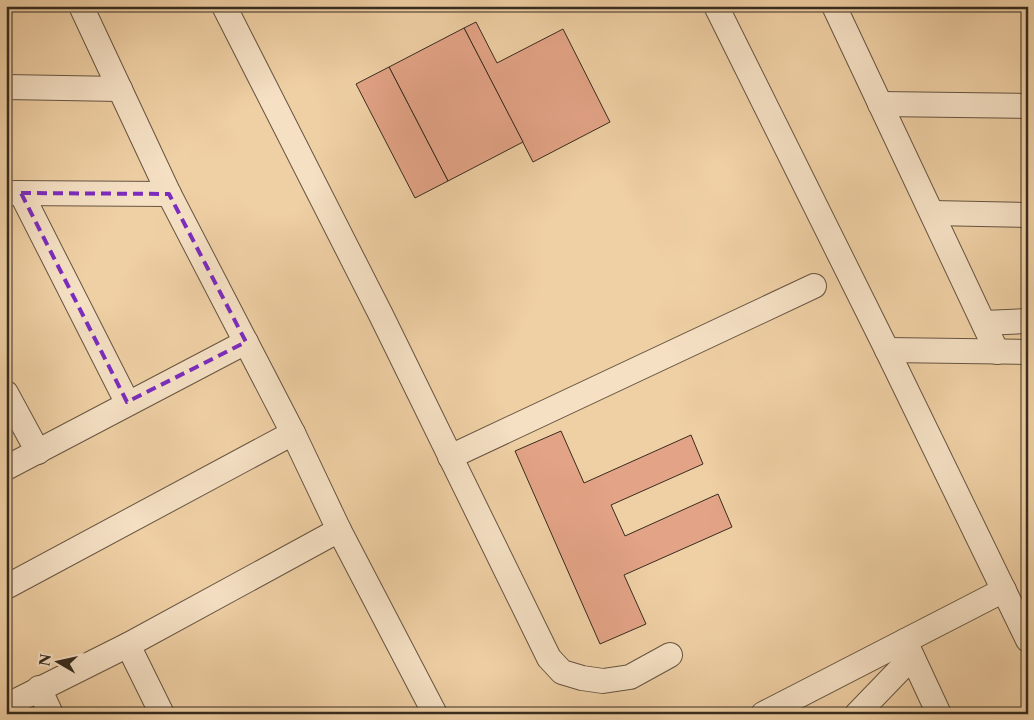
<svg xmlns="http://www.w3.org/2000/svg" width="1034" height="720" font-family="'Libre Caslon Text',serif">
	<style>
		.building { fill: #e3a386; stroke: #372c1f }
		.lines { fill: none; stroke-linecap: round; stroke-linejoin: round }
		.minor-casing { stroke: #655540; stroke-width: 26 }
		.minor { stroke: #f5e0c4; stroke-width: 24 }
		.marked { fill: none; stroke: #7b2cbf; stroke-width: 4; stroke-dasharray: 10 6; stroke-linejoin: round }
	</style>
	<rect width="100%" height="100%" fill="#efcfa4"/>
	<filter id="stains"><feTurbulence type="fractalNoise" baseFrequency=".004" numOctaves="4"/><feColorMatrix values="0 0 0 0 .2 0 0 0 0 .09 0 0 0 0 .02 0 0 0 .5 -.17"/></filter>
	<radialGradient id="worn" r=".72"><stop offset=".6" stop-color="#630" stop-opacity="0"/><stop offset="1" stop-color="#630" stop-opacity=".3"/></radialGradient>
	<g class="building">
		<polygon points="476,22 497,63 563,29 610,122 533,162 464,28"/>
		<polygon points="464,28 523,142 448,181 389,67"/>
		<polygon points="389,67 448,181 415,198 356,84"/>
		<polygon points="561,431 584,483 691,435 703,464 611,505 625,536 718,494 732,527 624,575 646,624 600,644 515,451"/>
	</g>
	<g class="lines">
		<defs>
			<g id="minor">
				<polyline points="81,6 169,194 293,433 339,530 435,714"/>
				<polyline points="224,6 381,315 549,658 562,672 582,678 603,681 630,677 670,655"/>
				<polyline points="716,6 887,350 1028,640"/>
				<polyline points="834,6 997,352"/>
				<polyline points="6,87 120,89"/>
				<polyline points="880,104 1028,106"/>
				<polyline points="8,193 169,194"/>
				<polyline points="21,193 127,402"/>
				<polyline points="932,213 1028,215"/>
				<polyline points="984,323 1028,321"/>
				<polyline points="887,350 1028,352"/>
				<polyline points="6,393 38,452"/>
				<polyline points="450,457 814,286"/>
				<polyline points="6,468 246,342"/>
				<polyline points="6,587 293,433"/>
				<polyline points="905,641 939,714"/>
				<polyline points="128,645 162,714"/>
				<polyline points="39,688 51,714"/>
				<polyline points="6,706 128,645 339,530"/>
				<polyline points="763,714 1004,590"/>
				<polyline points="857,714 912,657"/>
			</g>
		</defs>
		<use href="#minor" class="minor-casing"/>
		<use href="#minor" class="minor"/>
	</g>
	<path class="marked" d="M21,193l148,1 77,148 -119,60z"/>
	<rect width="1034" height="720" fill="none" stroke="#efcfa4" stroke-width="25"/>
	<rect x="8" y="8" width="1019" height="705" fill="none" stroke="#372c1f" stroke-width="2.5"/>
	<rect x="12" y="12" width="1009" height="695" fill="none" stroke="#372c1f"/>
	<g transform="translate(58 662) rotate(279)" stroke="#f5e0c4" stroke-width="4" paint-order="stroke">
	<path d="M0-4L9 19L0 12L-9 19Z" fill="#372c1f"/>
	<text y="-8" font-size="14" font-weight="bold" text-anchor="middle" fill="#372c1f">N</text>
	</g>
	<rect width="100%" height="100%" filter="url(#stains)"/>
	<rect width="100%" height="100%" fill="url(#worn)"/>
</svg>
